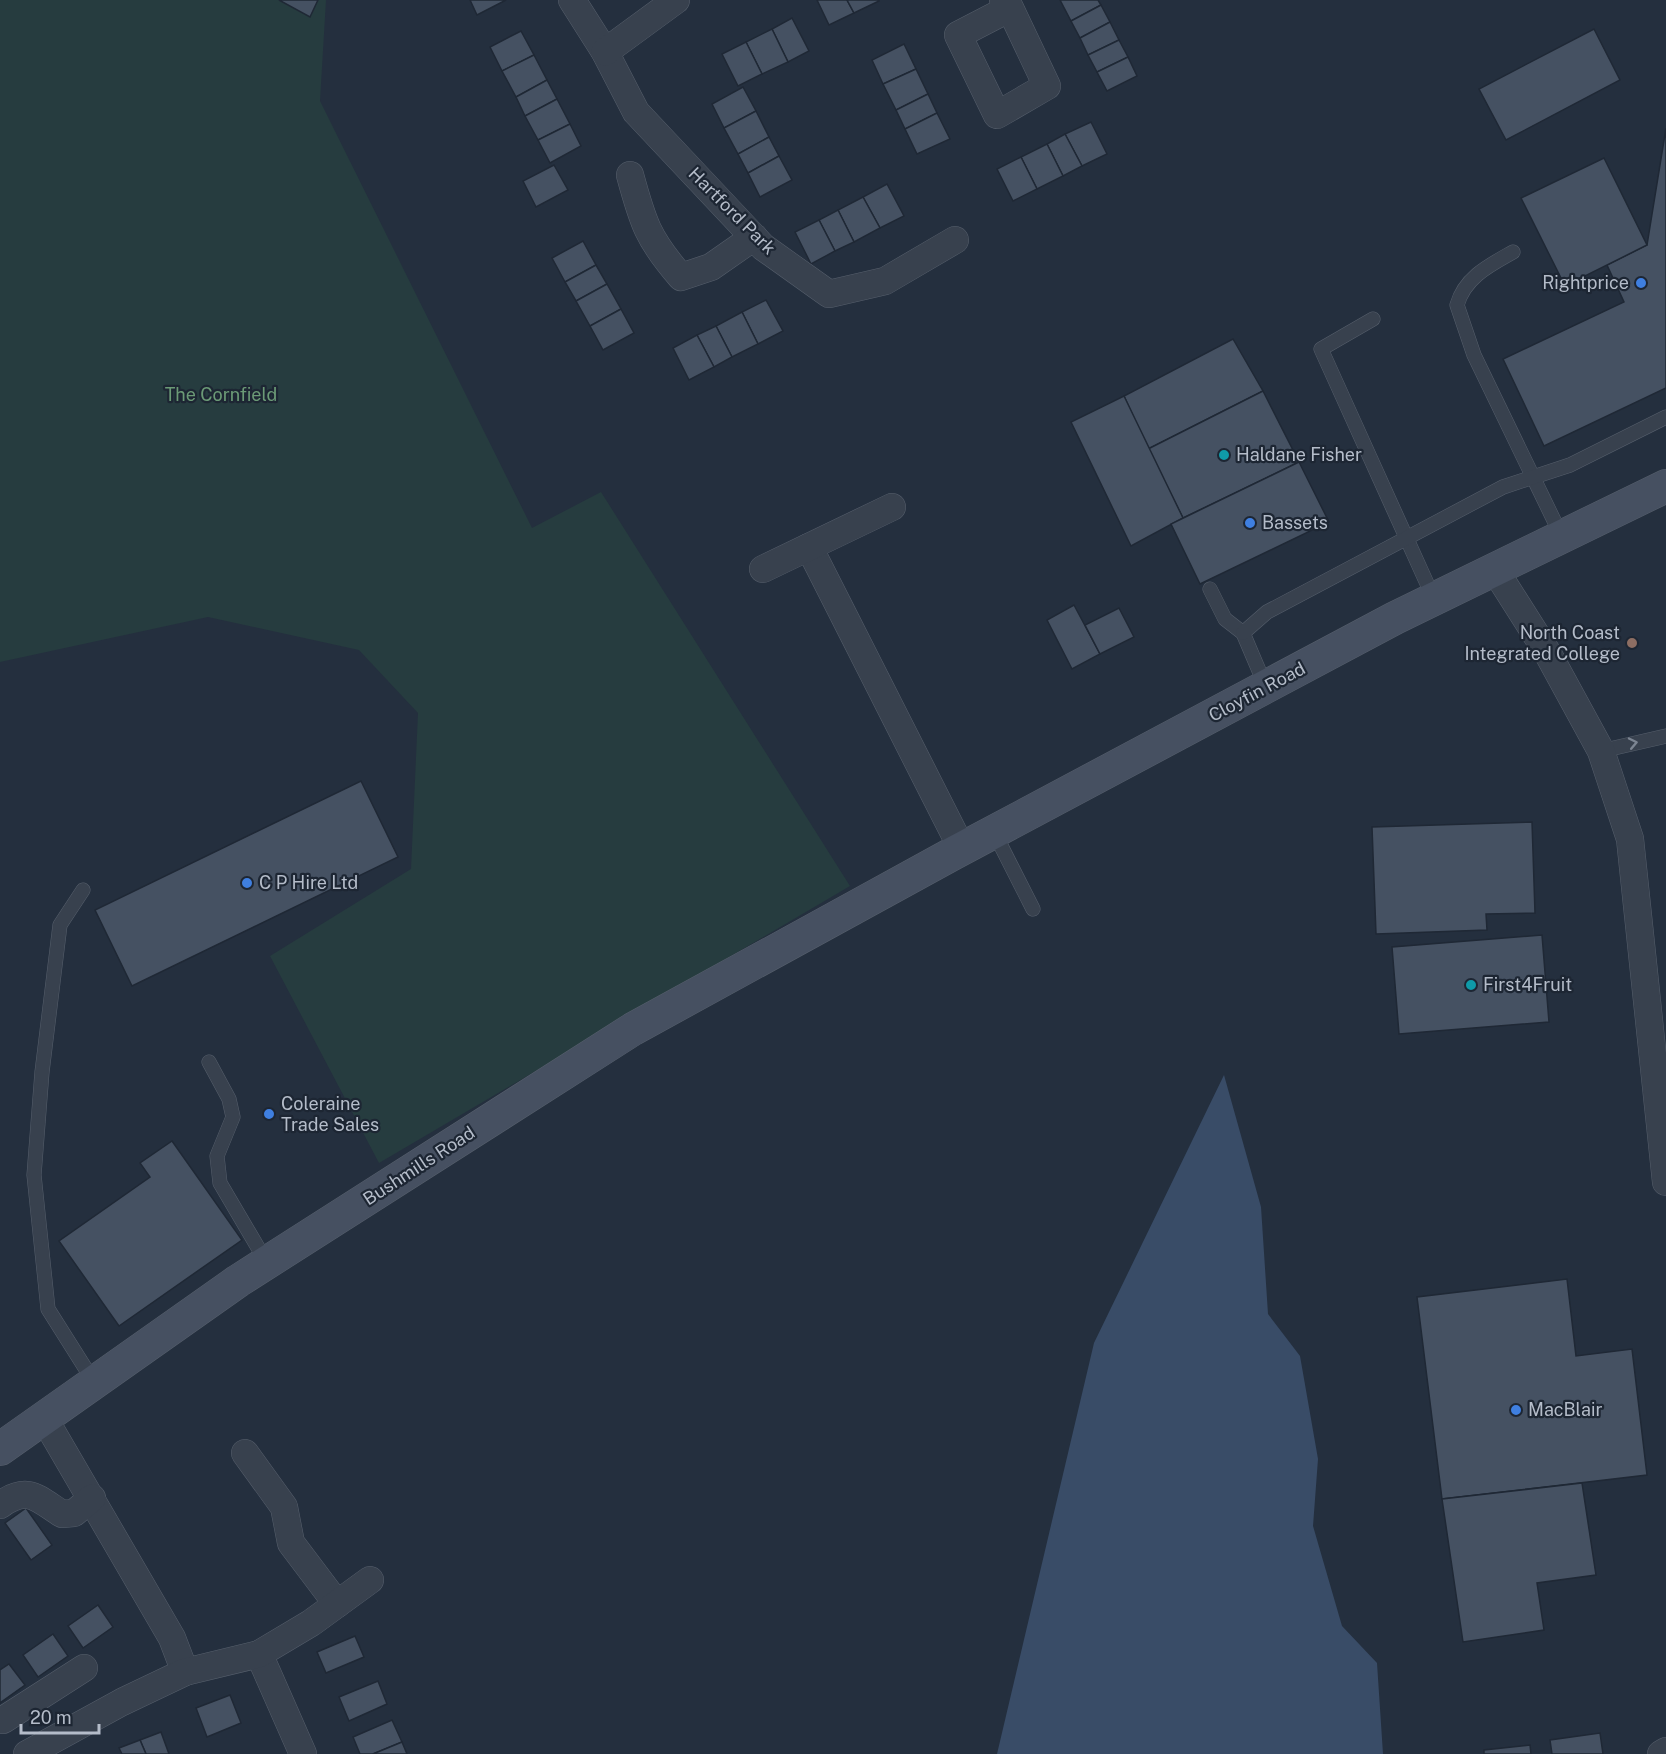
<svg xmlns="http://www.w3.org/2000/svg" width="1666" height="1754" font-family="'Public Sans',sans-serif">
	<style>
		.green { fill: #263c3f }
		.water { fill: #394c67 }
		.building { fill: #455162; stroke: #1f2835; stroke-width: 1.5 }
		.lines { fill: none; stroke-linecap: round; stroke-linejoin: round }
		.lane-casing { stroke: #565f6c; stroke-width: 15 }
		.street-casing { stroke: #565f6c; stroke-width: 28 }
		.secondary-casing { stroke: #565f6c; stroke-width: 34 }
		.lane { stroke: #38414e; stroke-width: 14 }
		.street { stroke: #38414e; stroke-width: 27 }
		.secondary { stroke: #465061; stroke-width: 33 }
		.oneway { stroke: #7c8592 }
		.shop-dot { fill: #3f7fe0; stroke: #1d2633; stroke-width: 2 }
		.culture-dot { fill: #0f9aa8; stroke: #1d2633; stroke-width: 2 }
		.education-dot { fill: #8d6e63; stroke: #1d2633; stroke-width: 2 }
		.labels { text-anchor: middle; stroke-width: 4.5; stroke-linejoin: round; paint-order: stroke }
		.street-label { font-size: 18px; fill: #b4bcc9; stroke: #1d2633 }
		.poi-label { font-size: 18px; fill: #b4bcc9; stroke: #1d2633; text-anchor: start }
		.park-label { font-size: 18px; fill: #6b9a76; stroke: #1d2633 }
	</style>
	<rect width="100%" height="100%" fill="#242f3e"/>
	<polygon class="green" points="0,0 326,0 320,101 532,528 601,492 850,886 379,1163 270,956 411,869 418,713 359,650 208,617 0,662"/>
	<polygon class="water" points="1224,1075 1261,1207 1268,1314 1300,1356 1318,1459 1313,1526 1342,1626 1377,1663 1383,1754 997,1754 1094,1343"/>
	<g class="building">
		<polygon points="279,0 318,0 310,17"/>
		<polygon points="470,0 506,0 477,15"/>
		<polygon points="817,0 847,0 854,13 829,25"/>
		<polygon points="847,0 879,0 879,1 854,13"/>
		<polygon points="1060,0 1098,0 1101,5 1071,21"/>
		<polygon points="1101,5 1110,22 1080,38 1071,21"/>
		<polygon points="792,18 809,51 788,62 772,29"/>
		<polygon points="1110,22 1119,40 1088,55 1080,38"/>
		<polygon points="772,29 788,62 762,74 746,42"/>
		<polygon points="1594,29 1620,80 1506,140 1479,89"/>
		<polygon points="521,31 534,55 502,71 490,47"/>
		<polygon points="1119,40 1128,57 1097,72 1088,55"/>
		<polygon points="746,42 762,74 738,86 722,54"/>
		<polygon points="904,44 916,69 883,84 872,60"/>
		<polygon points="534,55 547,80 516,97 502,71"/>
		<polygon points="1128,57 1137,76 1107,91 1097,72"/>
		<polygon points="916,69 928,94 896,110 883,84"/>
		<polygon points="547,80 557,99 525,116 516,97"/>
		<polygon points="743,87 756,111 724,128 712,104"/>
		<polygon points="928,94 937,113 905,129 896,110"/>
		<polygon points="557,99 570,124 538,140 525,116"/>
		<polygon points="756,111 769,137 738,154 724,128"/>
		<polygon points="937,113 950,139 917,154 905,129"/>
		<polygon points="1091,122 1107,154 1082,166 1065,134"/>
		<polygon points="570,124 581,146 550,163 538,140"/>
		<polygon points="1666,128 1666,388 1544,446 1503,359 1624,302 1607,265 1647,245"/>
		<polygon points="1065,134 1082,166 1063,176 1047,144"/>
		<polygon points="769,137 779,156 748,173 738,154"/>
		<polygon points="1047,144 1063,176 1037,189 1021,157"/>
		<polygon points="779,156 792,180 760,197 748,173"/>
		<polygon points="1021,157 1037,189 1013,201 997,169"/>
		<polygon points="1604,158 1647,245 1565,286 1521,198"/>
		<polygon points="554,165 568,190 536,207 523,181"/>
		<polygon points="887,184 904,216 880,228 863,197"/>
		<polygon points="863,197 880,228 854,242 838,210"/>
		<polygon points="838,210 854,242 835,251 819,220"/>
		<polygon points="819,220 835,251 811,264 795,232"/>
		<polygon points="583,241 596,265 565,282 552,258"/>
		<polygon points="596,265 607,284 576,301 565,282"/>
		<polygon points="607,284 621,309 590,326 576,301"/>
		<polygon points="766,300 783,331 758,344 742,312"/>
		<polygon points="621,309 634,333 603,350 590,326"/>
		<polygon points="742,312 758,344 732,357 716,326"/>
		<polygon points="716,326 732,357 714,367 697,335"/>
		<polygon points="697,335 714,367 689,380 673,348"/>
		<polygon points="1233,339 1263,391 1148,449 1124,396"/>
		<polygon points="1263,391 1299,462 1183,518 1148,449"/>
		<polygon points="1124,396 1183,518 1131,546 1071,422"/>
		<polygon points="1299,462 1329,522 1200,584 1171,524"/>
		<polygon points="1074,605 1100,654 1072,669 1047,620"/>
		<polygon points="1119,608 1134,637 1100,654 1085,625"/>
		<polygon points="361,781 398,857 132,986 95,910"/>
		<polygon points="1532,822 1535,913 1486,914 1487,930 1376,934 1372,827"/>
		<polygon points="1542,935 1549,1022 1399,1034 1392,947"/>
		<polygon points="172,1141 242,1240 119,1326 59,1241 150,1177 140,1163"/>
		<polygon points="1567,1279 1576,1356 1632,1349 1647,1475 1442,1499 1417,1297"/>
		<polygon points="1582,1483 1596,1575 1537,1583 1544,1630 1463,1642 1442,1499"/>
		<polygon points="26,1508 52,1545 31,1560 5,1523"/>
		<polygon points="98,1605 113,1627 83,1648 68,1626"/>
		<polygon points="53,1634 68,1656 38,1677 23,1655"/>
		<polygon points="355,1636 364,1657 326,1673 317,1652"/>
		<polygon points="9,1664 25,1685 0,1703 0,1670"/>
		<polygon points="378,1681 387,1704 349,1721 339,1697"/>
		<polygon points="230,1695 241,1723 207,1737 196,1708"/>
		<polygon points="392,1720 402,1742 373,1754 360,1754 353,1737"/>
		<polygon points="161,1732 169,1754 146,1754 140,1740"/>
		<polygon points="1600,1733 1603,1754 1552,1754 1550,1740"/>
		<polygon points="140,1740 146,1754 122,1754 119,1748"/>
		<polygon points="402,1742 407,1754 373,1754"/>
		<polygon points="1530,1745 1531,1754 1484,1754 1484,1750"/>
	</g>
	<g class="lines">
		<defs>
			<g id="lane">
				<path d="M1513,252c-23,13 -48,25 -56,53l17,50 88,182"/>
				<polyline points="1373,319 1321,349 1434,599"/>
				<polyline points="1210,589 1225,619 1243,633 1266,687"/>
				<polyline points="1243,633 1267,612 1503,487 1570,465 1666,417"/>
				<polyline points="1601,751 1666,736"/>
				<polyline points="994,832 1033,909"/>
				<polyline points="83,890 60,925 42,1072 34,1175 48,1309 94,1382"/>
				<polyline points="209,1062 229,1099 233,1117 217,1156 220,1183 267,1263"/>
			</g>
			<g id="street">
				<polyline points="572,0 605,52 636,112 763,247 829,294 885,281 955,240"/>
				<polyline points="1003,0 1010,8 1047,86 997,115 958,35 1010,8"/>
				<polyline points="605,52 676,0"/>
				<path d="M630,175c13,48 18,64 51,102l30,-10 43,-30"/>
				<polyline points="809,547 962,849"/>
				<polyline points="763,569 892,507"/>
				<polyline points="1495,570 1547,652 1601,751 1630,839 1666,1182"/>
				<polyline points="44,1418 172,1638 185,1672"/>
				<polyline points="245,1453 284,1507 291,1543 337,1604"/>
				<path d="M0,1505c28,-20 37,-7 62,9l12,-1 18,-15"/>
				<polyline points="259,1654 303,1754"/>
				<polyline points="3,1720 84,1668"/>
				<polyline points="27,1754 122,1702 185,1672 259,1654 311,1623 370,1580"/>
				<polyline points="1661,1754 1666,1751"/>
			</g>
			<polyline id="secondary" points="0,1449 238,1281 633,1029 954,853 1395,618 1666,486"/>
		</defs>
		<use href="#lane" class="lane-casing"/>
		<use href="#street" class="street-casing"/>
		<use href="#secondary" class="secondary-casing"/>
		<use href="#lane" class="lane"/>
		<use href="#street" class="street"/>
		<use href="#secondary" class="secondary"/>
	</g>
	<defs><path id="oneway-chevron" d="M-2-3.5L2.5 0L-2 3.5" fill="none" stroke-width="1.6" stroke-linecap="round" stroke-linejoin="round" transform="scale(1.5)"/></defs>
	<use class="oneway" href="#oneway-chevron" transform="translate(1633 743) rotate(-12)"/>
	<g class="shop-dot">
		<circle cx="1641" cy="283" r="6"/>
		<circle cx="1250" cy="523" r="6"/>
		<circle cx="247" cy="883" r="6"/>
		<circle cx="269" cy="1114" r="6"/>
		<circle cx="1516" cy="1410" r="6"/>
	</g>
	<g class="culture-dot">
		<circle cx="1224" cy="455" r="6"/>
		<circle cx="1471" cy="985" r="6"/>
	</g>
	<circle class="education-dot" cx="1632" cy="643" r="6"/>
	<g class="labels">
		<g class="street-label">
			<text transform="translate(732 211) rotate(45)" y="6">Hartford Park</text>
			<text transform="translate(1257 692) rotate(-28)" y="6">Cloyfin Road</text>
			<text transform="translate(419 1166) rotate(-33)" y="6">Bushmills Road</text>
		</g>
		<g class="poi-label">
			<text x="1629" y="289" text-anchor="end">Rightprice</text>
			<text x="1236" y="461">Haldane Fisher</text>
			<text x="1262" y="529">Bassets</text>
			<text x="1620" y="639" text-anchor="end">North Coast<tspan x="1620" dy="21">Integrated College</tspan></text>
			<text x="259" y="889">C P Hire Ltd</text>
			<text x="1483" y="991">First4Fruit</text>
			<text x="281" y="1110">Coleraine<tspan x="281" dy="21">Trade Sales</tspan></text>
			<text x="1528" y="1416">MacBlair</text>
		</g>
		<g class="park-label">
			<text x="221" y="401">The Cornfield</text>
		</g>
	</g>
	<path d="M21 1724v9h78v-9" fill="none" stroke="#b4bcc9" stroke-width="3"/>
	<text x="30" y="1724" font-size="18" fill="#b4bcc9" stroke="#1d2633" stroke-width="4.5" paint-order="stroke">20 m</text>
</svg>
